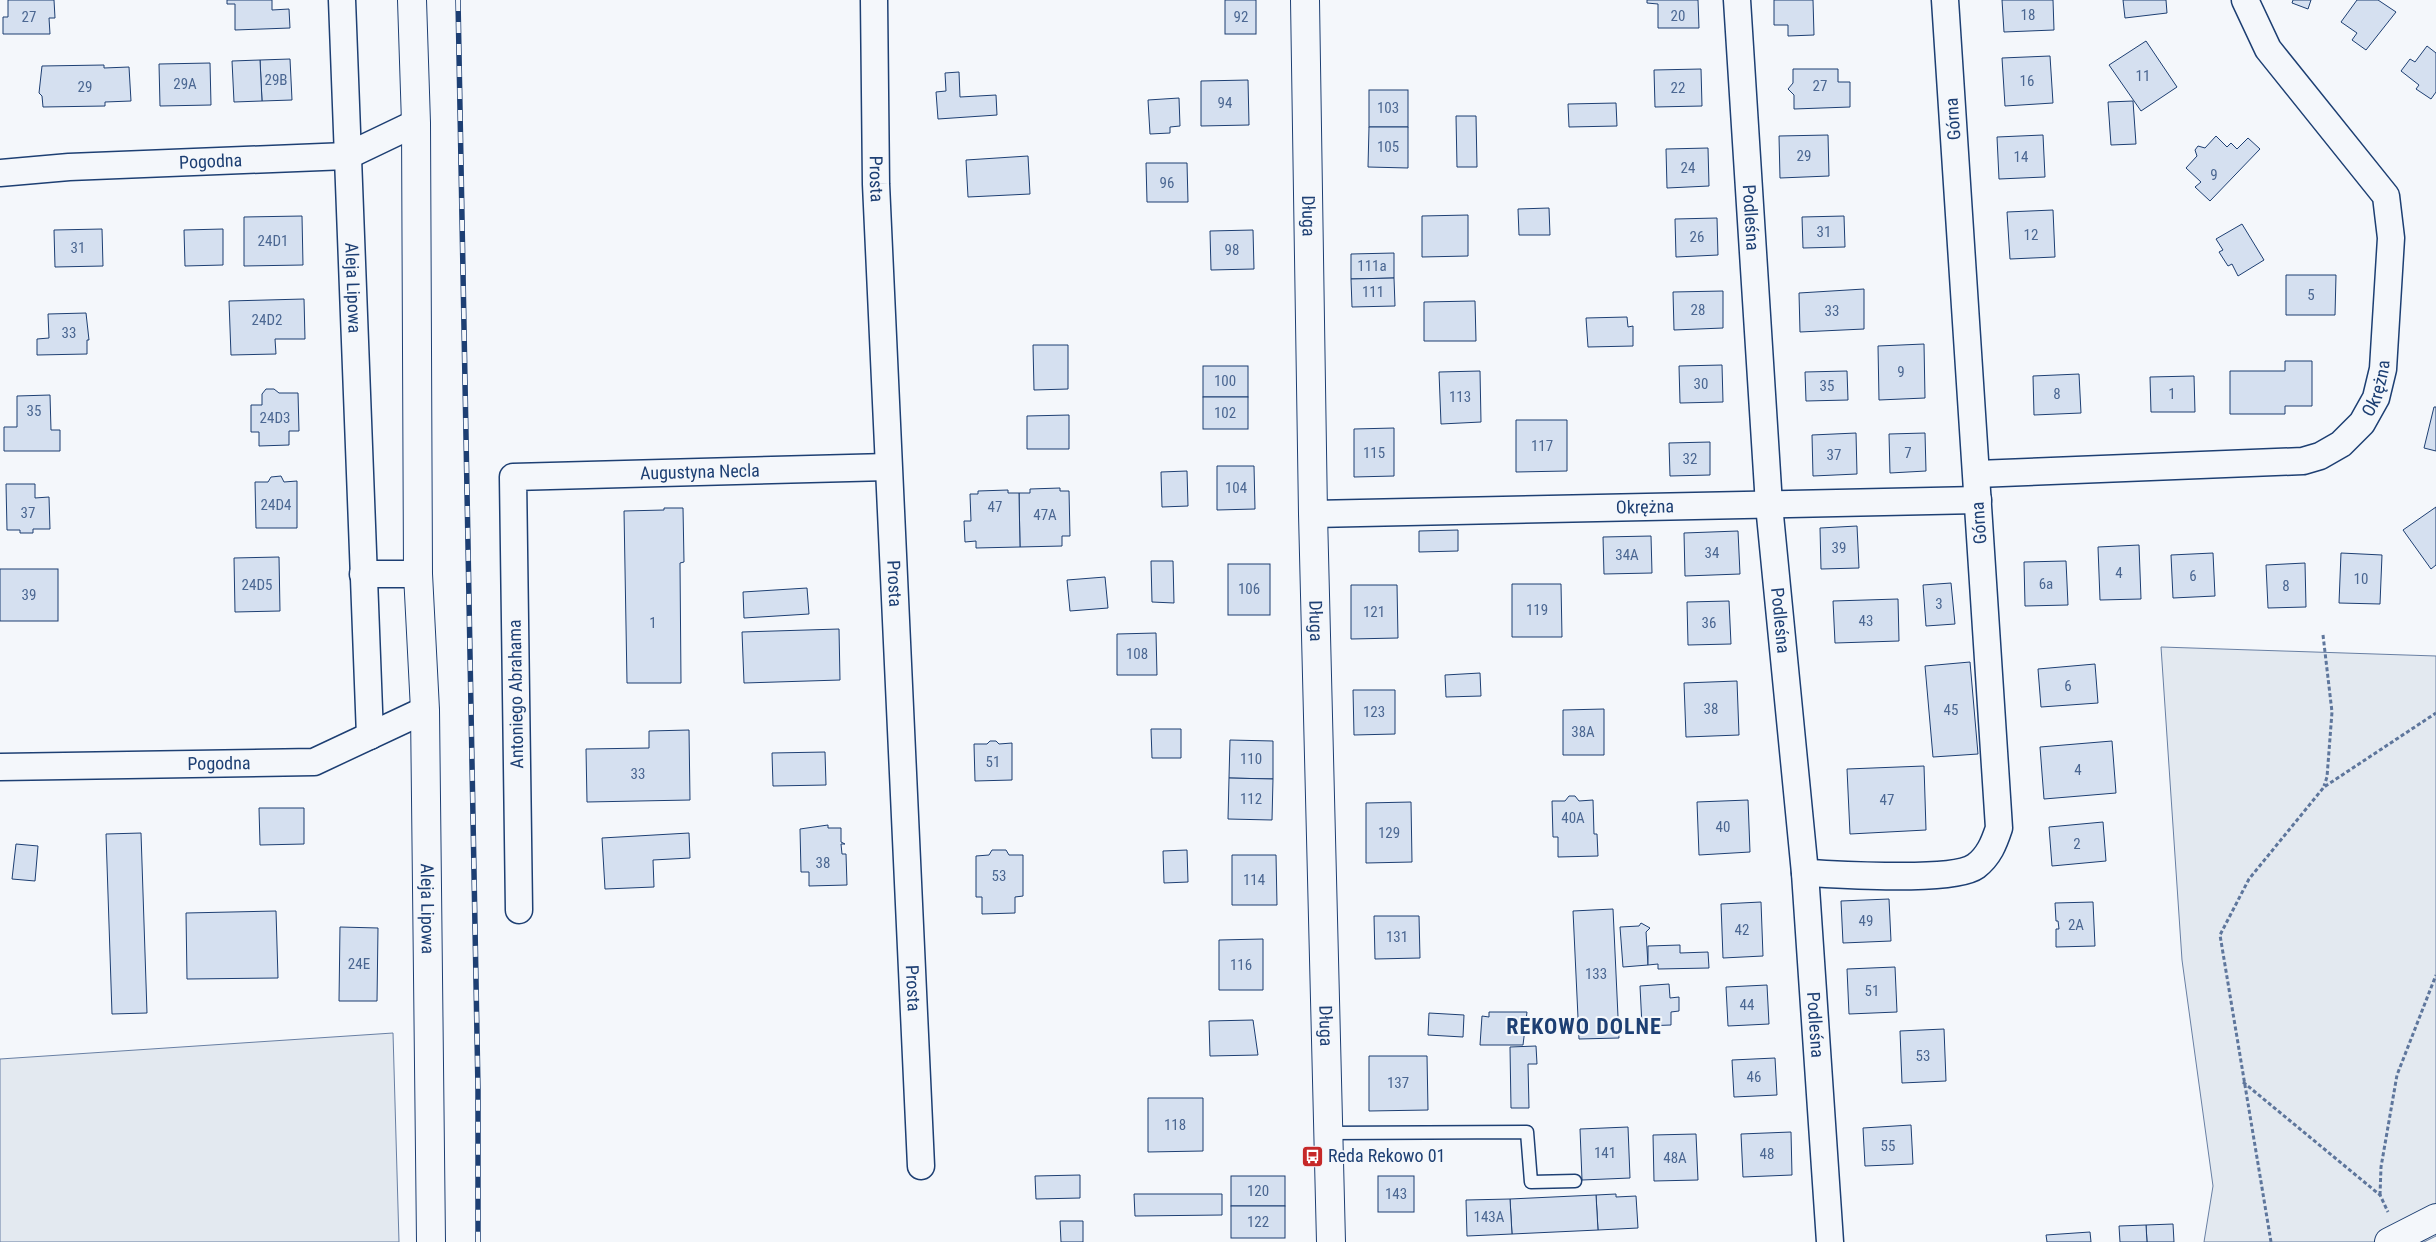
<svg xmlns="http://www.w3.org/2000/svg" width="2436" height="1242" font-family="'Roboto Condensed',sans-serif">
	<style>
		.green { fill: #e3e9f0; stroke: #687fa3 }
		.building { fill: #d5e0f0; stroke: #1d3f73 }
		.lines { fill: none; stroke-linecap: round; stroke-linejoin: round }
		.lane-casing { stroke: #1d3f73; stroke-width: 15 }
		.street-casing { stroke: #1d3f73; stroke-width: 29 }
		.secondary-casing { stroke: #1d3f73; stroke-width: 30 }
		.path { stroke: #5e769c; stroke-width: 3; stroke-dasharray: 4 2.5; stroke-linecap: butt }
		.lane { stroke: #f4f7fb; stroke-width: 12 }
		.street { stroke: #f4f7fb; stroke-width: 26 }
		.secondary { stroke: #f4f7fb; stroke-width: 28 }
		.rail-casing { stroke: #1d3f73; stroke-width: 5.5 }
		.rail { stroke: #f4f7fb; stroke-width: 4; stroke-dasharray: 11; stroke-linecap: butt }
		.labels { text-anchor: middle; stroke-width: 4; stroke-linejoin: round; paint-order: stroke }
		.number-label { font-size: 15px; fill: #4b6792 }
		.street-label { font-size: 18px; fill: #1d3f73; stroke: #f4f7fb }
		.poi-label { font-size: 18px; fill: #1d3f73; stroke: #f4f7fb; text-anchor: start }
		.district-label { font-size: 22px; font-weight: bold; letter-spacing: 1px; fill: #1d3f73; stroke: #f4f7fb }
	</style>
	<rect width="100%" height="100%" fill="#f4f7fb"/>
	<g class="green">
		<polygon points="2161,647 2436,656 2436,1236 2424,1242 2204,1242 2213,1186 2182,960"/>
		<polygon points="393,1033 399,1242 0,1242 0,1059"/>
	</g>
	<g class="building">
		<polygon points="8,0 54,0 55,18 49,18 50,34 3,34 3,17 8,17"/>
		<polygon points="227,0 272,0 272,10 289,9 290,28 235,30 235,4 227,4"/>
		<rect x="1225" y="0" width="31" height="34"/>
		<polygon points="1647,0 1698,0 1699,28 1658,28 1658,4 1647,3"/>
		<polygon points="1774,0 1813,0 1814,35 1788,36 1788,25 1774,25"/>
		<polygon points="2002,0 2053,0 2054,30 2004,32"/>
		<polygon points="2123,0 2166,0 2167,13 2125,18"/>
		<polygon points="2293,0 2311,0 2308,9 2292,3"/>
		<polygon points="2357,0 2378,0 2396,12 2366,50 2352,40 2357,33 2341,22"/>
		<polygon points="2146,41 2177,87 2141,111 2109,65"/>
		<polygon points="2427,46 2436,53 2436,92 2431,99 2416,89 2419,85 2401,71 2410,59 2415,62"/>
		<polygon points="2050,56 2053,103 2005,106 2002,58"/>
		<polygon points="290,59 292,100 262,101 260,60"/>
		<polygon points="260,60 262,101 234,102 232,61"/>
		<polygon points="210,63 211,105 160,106 159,64"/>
		<polygon points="104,65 104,68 129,67 131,101 105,102 105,106 43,107 42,96 39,93 42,66"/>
		<polygon points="1701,69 1702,106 1655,107 1654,70"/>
		<polygon points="1793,69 1838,69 1838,82 1850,82 1850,107 1794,109 1794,95 1788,89 1793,83"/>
		<polygon points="959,72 960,97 996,95 997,115 938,119 936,92 946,91 945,73"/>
		<polygon points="1248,80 1249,125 1201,126 1201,81"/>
		<rect x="1369" y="90" width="39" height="37"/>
		<polygon points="1179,98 1180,126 1170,127 1170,133 1150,134 1148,100"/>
		<polygon points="2133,101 2136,144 2111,145 2108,102"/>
		<polygon points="1616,103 1617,126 1569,127 1568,104"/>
		<polygon points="1456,116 1476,116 1477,167 1457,167"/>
		<polygon points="1369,127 1408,127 1408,168 1368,167"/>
		<polygon points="1828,135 1829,176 1780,178 1779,136"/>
		<polygon points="2043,135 2045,177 1999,179 1997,137"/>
		<polygon points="2216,136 2227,147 2231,143 2237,149 2248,138 2260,149 2210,201 2195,187 2201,182 2186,168 2197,156 2195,150 2198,146 2205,148"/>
		<polygon points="1708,148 1709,186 1667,188 1666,149"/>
		<polygon points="1028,156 1030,194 968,197 966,160"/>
		<polygon points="1146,163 1187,163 1188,202 1147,202"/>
		<polygon points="1549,208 1550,235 1519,235 1518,209"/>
		<polygon points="2053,210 2055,257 2010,259 2007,212"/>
		<polygon points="1468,215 1468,256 1422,257 1422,216"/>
		<polygon points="302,216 303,265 244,266 244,217"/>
		<polygon points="1844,216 1845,247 1803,248 1802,217"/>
		<polygon points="1717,218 1718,255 1676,257 1675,219"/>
		<polygon points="2242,224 2264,260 2238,276 2232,264 2228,266 2219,252 2223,250 2216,239"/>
		<polygon points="102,229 103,266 55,267 54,230"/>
		<polygon points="223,229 223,265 185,266 184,230"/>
		<polygon points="1253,230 1254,269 1211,270 1210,231"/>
		<polygon points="1394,253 1394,278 1351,279 1351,254"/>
		<polygon points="2286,275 2336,275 2335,315 2286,315"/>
		<polygon points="1394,278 1395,306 1352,307 1351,279"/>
		<polygon points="1864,289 1864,329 1800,332 1799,293"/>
		<polygon points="1723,291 1723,328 1674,330 1673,292"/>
		<polygon points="304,299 305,339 275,339 276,354 231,355 229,301"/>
		<polygon points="1475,301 1476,341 1424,341 1424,302"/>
		<polygon points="86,313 89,340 87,340 87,354 37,355 37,339 49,338 48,314"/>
		<polygon points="1627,317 1628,327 1633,326 1633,346 1588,347 1586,318"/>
		<polygon points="1924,344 1925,398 1879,400 1878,346"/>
		<polygon points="1033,345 1068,345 1068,389 1034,390"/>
		<polygon points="2285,361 2312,361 2312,406 2285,406 2285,414 2230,414 2230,371 2285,371"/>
		<polygon points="1722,365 1723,402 1680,403 1679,366"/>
		<rect x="1203" y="366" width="45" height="31"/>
		<polygon points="1480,371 1481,422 1441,424 1439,372"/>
		<polygon points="1847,371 1848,400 1806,401 1805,372"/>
		<polygon points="2079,374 2081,413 2034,415 2033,376"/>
		<polygon points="2194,376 2195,412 2151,412 2150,377"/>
		<polygon points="266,389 274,389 279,393 298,393 299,431 289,431 289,445 259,446 259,432 251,432 251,405 262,405 262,394"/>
		<polygon points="50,395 51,430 60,430 60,451 4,451 4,427 17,427 17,396"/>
		<rect x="1203" y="397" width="45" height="32"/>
		<polygon points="2434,407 2436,407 2436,451 2424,448"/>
		<polygon points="1069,415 1069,449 1027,449 1027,416"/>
		<polygon points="1516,420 1567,420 1567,471 1516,472"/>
		<polygon points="1394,428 1394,476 1354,477 1354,429"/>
		<polygon points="1856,433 1857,474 1813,476 1812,435"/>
		<polygon points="1925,433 1926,471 1890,473 1889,434"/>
		<polygon points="1710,442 1710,475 1670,476 1669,443"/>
		<polygon points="1217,466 1254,466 1255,509 1217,510"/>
		<polygon points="1187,471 1188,506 1162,507 1161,472"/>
		<polygon points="281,476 284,482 297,481 297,528 256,528 255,482 268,482 271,477"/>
		<polygon points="6,484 35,484 35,498 49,497 50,529 33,529 33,533 20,533 20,530 7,530"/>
		<polygon points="1060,488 1060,491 1069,491 1070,536 1062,536 1062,546 1020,547 1019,493 1030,493 1030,489"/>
		<polygon points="1008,490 1008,493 1019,493 1020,547 976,548 976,541 965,542 964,521 971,521 970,494 978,494 978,491"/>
		<polygon points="2436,507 2436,565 2431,569 2403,530"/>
		<polygon points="664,508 683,508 684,562 680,563 681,683 627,683 624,511 664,510"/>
		<polygon points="1857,526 1859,568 1821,569 1820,528"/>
		<polygon points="1458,530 1458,551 1419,552 1419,531"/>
		<polygon points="1738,531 1740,574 1685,576 1684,533"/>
		<polygon points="1651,536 1652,573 1604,574 1603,537"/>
		<polygon points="2139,545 2141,599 2100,600 2098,547"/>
		<polygon points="2213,553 2215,596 2173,598 2171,555"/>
		<polygon points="2341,553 2382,555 2380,604 2339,603"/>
		<polygon points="279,557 280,611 235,612 234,558"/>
		<polygon points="1151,561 1173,561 1174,603 1152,602"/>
		<polygon points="2066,561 2068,605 2025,606 2024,562"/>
		<polygon points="2305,563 2306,607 2268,608 2266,565"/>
		<rect x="1228" y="564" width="42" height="51"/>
		<rect x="0" y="569" width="58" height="52"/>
		<polygon points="1105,577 1108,608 1070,611 1067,580"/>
		<polygon points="1951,583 1955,624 1926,626 1923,585"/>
		<polygon points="1512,584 1561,584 1562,637 1512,637"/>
		<polygon points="1351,585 1397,585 1398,638 1351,639"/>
		<polygon points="807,588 809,614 744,618 743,592"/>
		<polygon points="1898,599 1899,641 1835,643 1833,601"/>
		<polygon points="1729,601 1731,644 1688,645 1687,602"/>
		<polygon points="839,629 840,680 744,683 742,632"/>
		<polygon points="1156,633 1157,675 1117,675 1117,634"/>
		<polygon points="1970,662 1978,754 1933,757 1925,666"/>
		<polygon points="2095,664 2098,703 2041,707 2038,669"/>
		<polygon points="1480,673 1481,696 1446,697 1445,675"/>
		<polygon points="1737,681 1739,735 1686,737 1684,683"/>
		<polygon points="1353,690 1395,690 1395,734 1354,735"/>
		<polygon points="1604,709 1604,755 1563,755 1563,710"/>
		<polygon points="1151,729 1181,729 1181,758 1152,758"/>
		<polygon points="689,730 690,800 587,802 586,749 649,748 649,731"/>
		<polygon points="1230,740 1273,741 1273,779 1229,778"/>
		<polygon points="990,741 996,741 999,744 1012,743 1012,780 975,781 974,744 987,744"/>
		<polygon points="2112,741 2116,793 2044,799 2040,747"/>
		<polygon points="825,752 826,785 773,786 772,753"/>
		<polygon points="1924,766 1926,830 1850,834 1847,769"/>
		<polygon points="1229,778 1273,779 1272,820 1228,819"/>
		<polygon points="1569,796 1575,796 1579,801 1593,800 1594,834 1597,834 1598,856 1558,857 1558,837 1553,837 1552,801 1565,801"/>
		<polygon points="1748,800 1750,852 1699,855 1697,802"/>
		<polygon points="1411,802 1412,862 1366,863 1366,803"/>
		<polygon points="259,808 304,808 304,844 260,845"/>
		<polygon points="2103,822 2106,861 2052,866 2049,827"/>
		<polygon points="828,825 828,828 841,828 841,842 845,844 841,844 842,854 846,854 847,885 809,886 809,872 801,872 800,829"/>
		<polygon points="141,833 147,1013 112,1014 106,834"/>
		<polygon points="689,833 690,858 653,860 654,887 605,889 602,838"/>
		<polygon points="16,844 38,846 35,881 12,879"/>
		<polygon points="992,850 1006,850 1009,855 1023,855 1023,896 1015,897 1015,913 982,914 982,897 976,897 976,856 989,855"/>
		<polygon points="1187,850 1188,882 1164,883 1163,851"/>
		<polygon points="1232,855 1276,855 1277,905 1232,905"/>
		<polygon points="1889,899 1891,941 1843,943 1841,901"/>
		<polygon points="1761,902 1763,956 1723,958 1721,904"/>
		<polygon points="2093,902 2095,946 2056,947 2056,929 2059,929 2058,921 2056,921 2055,903"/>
		<polygon points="1613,909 1619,1038 1579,1039 1573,911"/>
		<polygon points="276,911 278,978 187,979 186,913"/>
		<polygon points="1374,916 1419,916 1420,958 1375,959"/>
		<polygon points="1641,923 1650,928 1646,932 1648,965 1623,967 1620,927 1639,926"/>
		<polygon points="340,927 378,928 377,1001 339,1001"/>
		<polygon points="1263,939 1263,990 1219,990 1219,940"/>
		<polygon points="1680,945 1680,953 1708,952 1709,968 1658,969 1658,964 1648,965 1648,946"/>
		<polygon points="1895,967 1897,1012 1849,1014 1847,969"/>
		<polygon points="1669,984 1670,998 1679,997 1679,1011 1671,1012 1671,1025 1642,1026 1640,986"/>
		<polygon points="1767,985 1769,1024 1728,1026 1726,987"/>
		<polygon points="1489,1012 1527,1012 1523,1045 1480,1045 1482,1016 1489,1017"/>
		<polygon points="1429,1013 1464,1015 1463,1037 1428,1035"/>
		<polygon points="1253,1020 1258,1055 1210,1056 1209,1021"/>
		<polygon points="1944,1029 1946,1081 1902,1083 1900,1031"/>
		<polygon points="1536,1046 1537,1064 1528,1064 1529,1108 1511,1108 1510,1047"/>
		<polygon points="1369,1056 1427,1056 1428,1110 1369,1111"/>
		<polygon points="1775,1058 1777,1095 1734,1097 1732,1060"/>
		<polygon points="1148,1098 1203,1098 1203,1151 1148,1152"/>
		<polygon points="1911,1125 1913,1164 1865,1166 1863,1128"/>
		<polygon points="1628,1127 1630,1178 1582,1180 1580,1129"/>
		<polygon points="1791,1132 1792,1175 1743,1177 1741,1134"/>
		<polygon points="1696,1134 1698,1180 1654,1181 1653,1135"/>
		<polygon points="1080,1175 1080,1198 1036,1199 1035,1176"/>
		<rect x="1231" y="1176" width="54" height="30"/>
		<rect x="1378" y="1176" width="36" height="36"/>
		<polygon points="1134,1194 1222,1194 1222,1215 1135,1216"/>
		<polygon points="1616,1194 1616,1197 1636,1196 1638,1228 1598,1230 1596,1195"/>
		<polygon points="1596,1195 1598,1230 1512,1234 1510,1199"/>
		<polygon points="1510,1199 1512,1234 1467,1236 1466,1200"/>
		<rect x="1231" y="1206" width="54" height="32"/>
		<polygon points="1060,1221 1083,1221 1083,1242 1061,1242"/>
		<polygon points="2173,1224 2174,1242 2147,1242 2146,1225"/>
		<polygon points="2146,1225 2147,1242 2120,1242 2119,1226"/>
		<polygon points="2090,1232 2091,1242 2047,1242 2046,1235"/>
	</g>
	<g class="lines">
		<defs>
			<polyline id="lane" points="1328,1133 1527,1132 1531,1182 1575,1181"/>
			<g id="street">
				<path id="s1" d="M342,0l28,736"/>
				<path id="s2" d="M874,0l2,184 45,982"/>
				<path id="s3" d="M1737,0l32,505 36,368 25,369"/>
				<path id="s4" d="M0,173l69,-6 278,-11 69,-33"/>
				<path id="s5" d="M1977,474l326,-13 17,-5 21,-12 21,-21 14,-25 7,-29 8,-131 -5,-42 -118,-147 -23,-49"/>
				<path id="s6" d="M1313,514l665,-14"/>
				<polyline points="363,574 418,574"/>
				<path id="s7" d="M0,767l314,-5 111,-52"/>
				<path d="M1805,873c33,1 148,10 171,-7 13,-10 18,-23 23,-38l-54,-828"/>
				<path id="s8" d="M519,910l-6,-433 375,-10"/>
			</g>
			<g id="secondary">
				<path id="s9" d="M412,0l4,123 2,451 7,136 6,532"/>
				<path id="s10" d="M1305,0l8,514 18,728"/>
				<polyline points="2389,1242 2436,1218"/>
			</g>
		</defs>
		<use href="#lane" class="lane-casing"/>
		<use href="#street" class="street-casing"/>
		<use href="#secondary" class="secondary-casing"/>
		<g class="path">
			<polyline points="2323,635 2332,712 2327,777 2324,786"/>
			<polyline points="2243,1082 2380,1195 2388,1212"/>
			<polyline points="2380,1195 2381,1167 2397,1075 2436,975"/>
			<polyline points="2271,1242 2220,935 2249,879 2324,787 2436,713"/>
		</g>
		<use href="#lane" class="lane"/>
		<use href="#street" class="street"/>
		<use href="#secondary" class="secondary"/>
		<defs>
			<polyline id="rail" points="458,0 478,1090 478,1242"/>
		</defs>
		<use href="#rail" class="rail-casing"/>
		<use href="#rail" class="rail"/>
	</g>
	<defs>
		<symbol id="bus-square" viewBox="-11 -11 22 22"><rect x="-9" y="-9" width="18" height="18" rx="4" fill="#c62828" stroke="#f4f7fb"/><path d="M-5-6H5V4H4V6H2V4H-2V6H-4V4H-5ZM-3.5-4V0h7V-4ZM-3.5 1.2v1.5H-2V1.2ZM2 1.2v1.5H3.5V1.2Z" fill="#fff"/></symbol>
	</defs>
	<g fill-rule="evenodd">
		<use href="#bus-square" x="1300" y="1144" width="25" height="25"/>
	</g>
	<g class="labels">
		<g class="number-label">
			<text x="2028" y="20">18</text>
			<text x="1678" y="21">20</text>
			<text x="29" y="22">27</text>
			<text x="1241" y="22">92</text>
			<text x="2143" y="81">11</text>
			<text x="276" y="85">29B</text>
			<text x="2027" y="86">16</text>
			<text x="185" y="89">29A</text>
			<text x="1820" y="91">27</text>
			<text x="85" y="92">29</text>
			<text x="1678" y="93">22</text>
			<text x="1225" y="108">94</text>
			<text x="1388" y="113">103</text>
			<text x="1388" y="152">105</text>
			<text x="1804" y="161">29</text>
			<text x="2021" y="162">14</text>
			<text x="1688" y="173">24</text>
			<text x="2214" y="180">9</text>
			<text x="1167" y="188">96</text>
			<text x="1824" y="237">31</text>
			<text x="2031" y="240">12</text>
			<text x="1697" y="242">26</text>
			<text x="273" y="246">24D1</text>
			<text x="78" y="253">31</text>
			<text x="1232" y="255">98</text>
			<text x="1372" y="271">111a</text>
			<text x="1373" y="297">111</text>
			<text x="2311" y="300">5</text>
			<text x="1698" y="315">28</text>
			<text x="1832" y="316">33</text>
			<text x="267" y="325">24D2</text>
			<text x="69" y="338">33</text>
			<text x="1901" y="377">9</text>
			<text x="1225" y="386">100</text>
			<text x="1701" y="389">30</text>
			<text x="1827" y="391">35</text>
			<text x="2057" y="399">8</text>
			<text x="2172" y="399">1</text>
			<text x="1460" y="402">113</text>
			<text x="34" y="416">35</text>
			<text x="1225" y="418">102</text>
			<text x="275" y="423">24D3</text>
			<text x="1542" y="451">117</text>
			<text x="1374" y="458">115</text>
			<text x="1908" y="458">7</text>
			<text x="1834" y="460">37</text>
			<text x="1690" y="464">32</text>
			<text x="1236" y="493">104</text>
			<text x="276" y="510">24D4</text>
			<text x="995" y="512">47</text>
			<text x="28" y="518">37</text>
			<text x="1045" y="520">47A</text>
			<text x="1839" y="553">39</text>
			<text x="1712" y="558">34</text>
			<text x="1627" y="560">34A</text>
			<text x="2119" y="578">4</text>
			<text x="2193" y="581">6</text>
			<text x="2361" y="584">10</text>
			<text x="2046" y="589">6a</text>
			<text x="257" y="590">24D5</text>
			<text x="2286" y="591">8</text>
			<text x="1249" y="594">106</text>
			<text x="29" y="600">39</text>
			<text x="1939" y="609">3</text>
			<text x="1537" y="615">119</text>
			<text x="1374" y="617">121</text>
			<text x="1866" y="626">43</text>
			<text x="653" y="628">1</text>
			<text x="1709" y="628">36</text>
			<text x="1137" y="659">108</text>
			<text x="2068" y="691">6</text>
			<text x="1711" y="714">38</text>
			<text x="1951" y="715">45</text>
			<text x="1374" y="717">123</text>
			<text x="1583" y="737">38A</text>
			<text x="1251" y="764">110</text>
			<text x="993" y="767">51</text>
			<text x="2078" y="775">4</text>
			<text x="638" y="779">33</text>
			<text x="1251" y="804">112</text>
			<text x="1887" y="805">47</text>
			<text x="1573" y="823">40A</text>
			<text x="1723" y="832">40</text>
			<text x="1389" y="838">129</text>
			<text x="2077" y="849">2</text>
			<text x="823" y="868">38</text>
			<text x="999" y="881">53</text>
			<text x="1254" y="885">114</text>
			<text x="1866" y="926">49</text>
			<text x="2076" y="930">2A</text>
			<text x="1742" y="935">42</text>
			<text x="1397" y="942">131</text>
			<text x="359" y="969">24E</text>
			<text x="1241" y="970">116</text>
			<text x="1596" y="979">133</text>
			<text x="1872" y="996">51</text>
			<text x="1747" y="1010">44</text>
			<text x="1923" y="1061">53</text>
			<text x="1754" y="1082">46</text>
			<text x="1398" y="1088">137</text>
			<text x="1175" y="1130">118</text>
			<text x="1888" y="1151">55</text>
			<text x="1605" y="1158">141</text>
			<text x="1767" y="1159">48</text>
			<text x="1675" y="1163">48A</text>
			<text x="1258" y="1196">120</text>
			<text x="1396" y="1199">143</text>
			<text x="1489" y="1222">143A</text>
			<text x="1258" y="1227">122</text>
		</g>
		<g class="street-label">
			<text transform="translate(1953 119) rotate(-94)" y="6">Górna</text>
			<text dy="6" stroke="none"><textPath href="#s4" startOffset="211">Pogodna</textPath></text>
			<text dy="6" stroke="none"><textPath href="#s2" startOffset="179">Prosta</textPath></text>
			<text dy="6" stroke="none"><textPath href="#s10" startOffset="216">Długa</textPath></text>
			<text dy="6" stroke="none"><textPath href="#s3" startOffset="218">Podleśna</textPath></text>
			<text dy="6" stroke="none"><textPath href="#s1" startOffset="288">Aleja Lipowa</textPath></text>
			<text dy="6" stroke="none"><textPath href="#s5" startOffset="436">Okrężna</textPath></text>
			<text dy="6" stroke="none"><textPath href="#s8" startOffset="620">Augustyna Necla</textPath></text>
			<text dy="6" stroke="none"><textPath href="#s6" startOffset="332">Okrężna</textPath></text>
			<text transform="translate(1979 523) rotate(-94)" y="6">Górna</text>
			<text dy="6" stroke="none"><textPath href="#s2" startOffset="584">Prosta</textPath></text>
			<text dy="6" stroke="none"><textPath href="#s10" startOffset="621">Długa</textPath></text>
			<text dy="6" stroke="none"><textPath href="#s3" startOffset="622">Podleśna</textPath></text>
			<text transform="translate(516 694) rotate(-91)" y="6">Antoniego Abrahama</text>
			<text dy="6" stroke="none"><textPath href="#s7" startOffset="219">Pogodna</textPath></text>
			<text dy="6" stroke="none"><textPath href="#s9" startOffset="909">Aleja Lipowa</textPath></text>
			<text dy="6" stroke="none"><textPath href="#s2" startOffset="989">Prosta</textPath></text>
			<text dy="6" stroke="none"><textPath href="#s3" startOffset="1028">Podleśna</textPath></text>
			<text dy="6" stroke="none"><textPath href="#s10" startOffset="1026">Długa</textPath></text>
		</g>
		<g class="poi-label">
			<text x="1328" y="1162">Reda Rekowo 01</text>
		</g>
		<g class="district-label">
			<text x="1584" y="1034">REKOWO DOLNE</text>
		</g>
	</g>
</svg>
